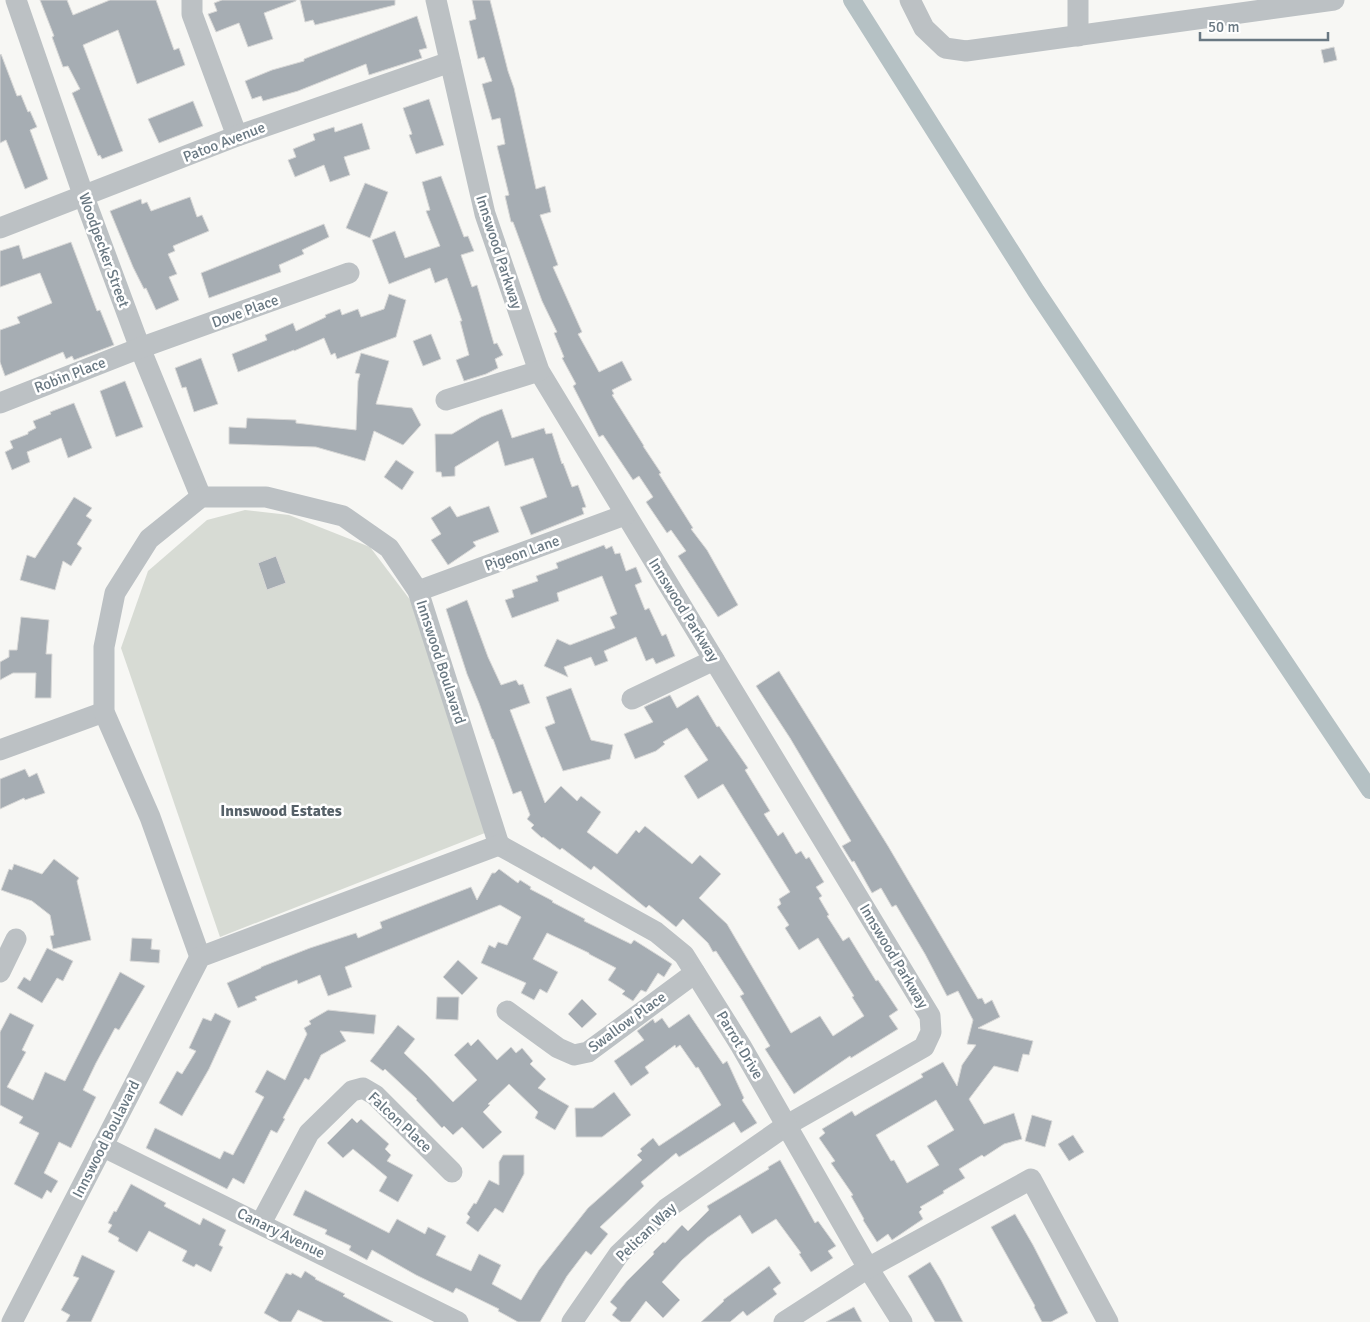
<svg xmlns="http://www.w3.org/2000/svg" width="1370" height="1322" font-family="Signika,sans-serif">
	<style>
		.green { fill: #d7dbd4 }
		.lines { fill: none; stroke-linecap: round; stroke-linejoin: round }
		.canal { stroke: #b5c1c4; stroke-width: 18 }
		.building { fill: #a6adb3; stroke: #d8d8d7; fill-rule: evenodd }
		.minor { stroke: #bcc1c4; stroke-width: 21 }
		.labels { text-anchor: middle; stroke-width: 5; stroke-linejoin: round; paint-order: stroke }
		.street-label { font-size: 15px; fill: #697882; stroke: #fff }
		.neighbourhood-label { font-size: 16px; font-weight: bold; fill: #566168; stroke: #fff }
	</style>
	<rect width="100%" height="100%" fill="#f7f7f4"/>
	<polygon class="green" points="245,510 289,515 370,547 411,601 490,831 220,937 121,648 148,571 207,520"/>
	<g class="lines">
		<polyline class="canal" points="852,0 1036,291 1370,790"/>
	</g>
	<g class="building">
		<polygon points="40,0 67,0 73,15 110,0 156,0 174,50 179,48 185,65 137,84 118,30 83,45 123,151 102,159 100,155 98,156 72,93 80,89 68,66 63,67 52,37 54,36"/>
		<polygon points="222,0 296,0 296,1 264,13 273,39 248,47 239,23 216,32 208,14 217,11 214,3"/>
		<polygon points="300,0 395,0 395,5 315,25 313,20 305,22"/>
		<polygon points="472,0 490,0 508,71 514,88 536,189 545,186 551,212 540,215 558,265 553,267 582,332 578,334 599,372 622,361 632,380 612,390 614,394 612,395 644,446 643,446 661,473 659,474 693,528 691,529 707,550 738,605 718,617 678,556 686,551 671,530 667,533 646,502 653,497 639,476 633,480 603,435 599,437 573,386 576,384 562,358 564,357 554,333 557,332 542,301 513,222 511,222 505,196 509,195 497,146 505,144 500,118 492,120 482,84 492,81 484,57 478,59 469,21 476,19"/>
		<polygon points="417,16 427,48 419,50 422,58 369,75 366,64 298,91 263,101 261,96 252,99 245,81 272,70 304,61 304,59"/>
		<polygon points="1334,47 1337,60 1324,63 1321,50"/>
		<polygon points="1,54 17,96 21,95 28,112 30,111 37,127 30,130 48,179 25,189 6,140 0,143 0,55"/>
		<polygon points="429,99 444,145 416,154 409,135 412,134 403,108"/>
		<polygon points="193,101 203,126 159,143 148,119"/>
		<polygon points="362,123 370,149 344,157 350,175 330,182 324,165 295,177 288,160 296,157 293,149 315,140 313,134 334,127 335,132"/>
		<polygon points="441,176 464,237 468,236 474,251 461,255 472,287 477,285 494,344 497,343 503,355 495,359 498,368 486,374 464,381 456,360 469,355 460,321 462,321 447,278 435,283 430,268 389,284 372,240 395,231 405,258 440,246 426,211 430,210 422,182"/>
		<polygon points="365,183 388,192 370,238 346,228"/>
		<polygon points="190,197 197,217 202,215 209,231 173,246 175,251 168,254 177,274 169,277 179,300 156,310 146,288 144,289 133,267 110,211 141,199 142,204 147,202 151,211"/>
		<polygon points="324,224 329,237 302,250 304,254 279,265 281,272 209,298 201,273"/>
		<polygon points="71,242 97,311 100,310 114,345 74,360 72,356 66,359 63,352 5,376 0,362 0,330 20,323 17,317 52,303 40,273 0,287 0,251 19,245 23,259"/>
		<polygon points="389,294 406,300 396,337 337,359 335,353 331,355 324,338 294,351 294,350 238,372 232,354 267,340 265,335 293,323 296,331 326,317 325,315 340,309 342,315 358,309 361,317 384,309"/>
		<polygon points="431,334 441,359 423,366 413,341"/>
		<polygon points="361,353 389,361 376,404 412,408 421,425 403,445 374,431 365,461 316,447 229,444 229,427 246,428 247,418 296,420 296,423 356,430 358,381 360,374 355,373"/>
		<polygon points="201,358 218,404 194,412 186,387 182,388 175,368"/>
		<polygon points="125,381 143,427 116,437 100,391"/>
		<polygon points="74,403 92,448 68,458 61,438 27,452 30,462 12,470 5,452 13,448 10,441 28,434 28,432 36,428 33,421 51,414 50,412"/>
		<polygon points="502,409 512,438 544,428 546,434 552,433 562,464 563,463 572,487 578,485 586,507 582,508 584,514 531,535 520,507 547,497 533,458 505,466 498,441 455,467 455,476 442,477 441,472 436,472 435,434 452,434 481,417"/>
		<polygon points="396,460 414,472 402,490 384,477"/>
		<polygon points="74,497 92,508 86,516 92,520 77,544 82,548 71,566 63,561 55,590 20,580 27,555 35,558"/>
		<polygon points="450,506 457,517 489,506 499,532 473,542 476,546 448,565 431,540 441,534 431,518"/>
		<polygon points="604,545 606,549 612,546 615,554 620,553 626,571 636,567 642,582 635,585 645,610 649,608 662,636 666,634 675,656 656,664 653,658 646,661 636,637 604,651 608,661 595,666 591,657 564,667 568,677 544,666 557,639 570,645 615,628 610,617 617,614 602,576 557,593 559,601 512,618 505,600 514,597 512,590 538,581 536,576 558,568 556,563"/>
		<polygon points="276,556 286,583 267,590 258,563"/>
		<polygon points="467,600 488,657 501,685 516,680 519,685 523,684 530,703 510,710 545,803 561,786 577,801 581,796 601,812 587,832 617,854 636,830 639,833 645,826 692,864 700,855 721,874 699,898 727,924 791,1033 820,1016 833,1036 864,1016 852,997 854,996 818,938 799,950 785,928 789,925 777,907 781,904 779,899 790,892 723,784 698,799 684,776 708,760 687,728 663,742 665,744 656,751 635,759 624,734 653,722 644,707 648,705 670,695 677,708 698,695 717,727 719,726 748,768 745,770 770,811 764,814 778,836 783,832 796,854 801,851 806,859 809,857 824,882 816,887 822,896 819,898 829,915 827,916 843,941 849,937 876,981 878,980 898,1010 889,1016 898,1029 851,1058 850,1056 794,1094 765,1049 770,1046 740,996 744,994 716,951 713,952 708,943 683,919 676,927 649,905 646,908 594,866 591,870 562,848 560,850 543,837 542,838 531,828 534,825 527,819 530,815 521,791 513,794 493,739 492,739 479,703 467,674 446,609"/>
		<polygon points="21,617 49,620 46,654 52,654 51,698 35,698 36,673 13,673 0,680 0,662 9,657 9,650 17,650"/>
		<path d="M779,671l109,175 90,153 4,-1 3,6 7,-4 8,17 -22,11 55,13 -4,14 -6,-1 -5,18 -24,-6 -25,33 15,25 30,-11 8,26 -18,5 -20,13 -2,-2 -23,14 6,9 -22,13 1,2 -24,14 2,2 -3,3 4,7 -31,21 -4,-6 -11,8 -14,-22 1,-1 -13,-23 2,-1 -22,-32 4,-2 -16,-23 6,-5 -3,-4 30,-18 3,5 8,-5 60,-34 -2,-3 22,-12 14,24 5,-21 14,-20 -9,-1 6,-24 -15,-29 -11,5 -22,-42 -29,-49 -4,2 -11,-19 -9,5 -18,-32 -2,1 -10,-16 9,-5 -61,-103 -34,-52zM936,1100l18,30 -27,16 12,19 -32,18 -13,-23 -3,1 -15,-26z"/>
		<polygon points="571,688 591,740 613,745 610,759 563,771 545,727 555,723 546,697"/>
		<polygon points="25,769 29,777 37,773 45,793 25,800 24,798 0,809 0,779"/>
		<polygon points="54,859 79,878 77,881 91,940 53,949 50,936 54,935 50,915 32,901 1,890 9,869 12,870 14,864 42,874"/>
		<polygon points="499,869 518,883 520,880 531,887 530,889 553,901 552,902 585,919 584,921 631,944 634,940 672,964 664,977 658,973 646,992 641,990 633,1001 622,994 625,991 608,980 616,968 589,954 589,953 547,933 533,959 558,972 547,993 540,989 534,1000 521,993 526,983 481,963 489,945 495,948 498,942 507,945 521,917 500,905 345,967 352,987 328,996 320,975 298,984 297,980 277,988 255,997 257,1000 238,1008 227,983 261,968 261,967 310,948 356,933 358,938 382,928 380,922 471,887 477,900 492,873 495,873"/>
		<polygon points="132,938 152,939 151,949 160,950 159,963 130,961"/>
		<polygon points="47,948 73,961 63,981 57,978 42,1003 17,988 24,977 30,981"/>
		<polygon points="458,960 478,978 462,995 443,977"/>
		<polygon points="120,972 145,986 119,1030 115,1028 96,1063 83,1090 96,1097 71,1148 59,1142 44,1173 58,1181 51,1193 47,1190 42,1199 14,1184 39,1133 19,1123 23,1117 0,1105 0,1032 10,1013 34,1025 22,1050 26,1052 7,1087 33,1100 45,1072 65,1081"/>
		<polygon points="437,997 459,997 458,1020 436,1019"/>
		<polygon points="582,999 597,1014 582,1028 568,1014"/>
		<polygon points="328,1010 376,1015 374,1034 340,1031 346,1041 321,1055 309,1080 305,1078 283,1118 285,1119 277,1133 271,1130 244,1184 233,1178 227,1189 146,1148 155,1128 220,1159 224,1151 233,1155 264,1097 255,1092 267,1070 285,1080 307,1034 304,1028 311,1024 309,1021"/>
		<polygon points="215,1013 231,1021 209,1069 182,1116 159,1103 177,1071 182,1074 196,1051 189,1048 203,1018 211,1021"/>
		<polygon points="689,1014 723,1064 727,1061 744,1098 742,1100 757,1123 741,1133 734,1122 679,1157 676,1153 641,1182 644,1186 600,1227 608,1234 591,1255 586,1251 567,1276 540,1322 518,1322 498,1311 499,1309 456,1288 453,1293 416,1275 372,1250 367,1260 349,1250 351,1246 325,1234 327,1230 293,1215 305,1190 389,1233 397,1219 425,1234 428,1227 446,1236 436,1255 471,1271 479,1254 501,1265 492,1284 521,1300 539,1270 588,1208 642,1160 637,1155 642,1151 640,1149 653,1138 659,1146 721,1105 698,1067 696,1068 680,1045 676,1048 675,1045 645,1067 649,1073 631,1086 614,1061 644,1040 637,1031 653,1019 655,1023 662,1018 669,1028"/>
		<polygon points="398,1025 415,1039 404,1053 427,1075 453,1102 477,1080 454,1055 468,1042 471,1046 478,1039 497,1060 511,1047 516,1053 522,1048 533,1061 530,1064 546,1079 538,1088 569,1106 555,1130 535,1118 538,1112 509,1084 488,1104 490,1105 483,1112 502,1132 483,1149 462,1127 453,1135 444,1126 442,1128 416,1100 417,1099 385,1069 383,1071 370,1061"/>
		<polygon points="614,1092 631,1115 602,1137 576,1137 575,1108 593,1108"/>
		<polygon points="1032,1115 1052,1121 1045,1147 1025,1141"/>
		<polygon points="352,1118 357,1123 361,1119 389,1144 385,1149 391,1155 387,1161 413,1175 398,1202 379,1191 387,1177 353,1149 343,1158 327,1143"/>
		<polygon points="1073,1135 1084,1152 1069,1161 1058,1144"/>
		<polygon points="503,1155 524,1155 524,1174 503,1213 495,1208 478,1232 466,1223 470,1217 467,1214 474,1203 476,1204 489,1180 499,1185 499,1162"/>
		<polygon points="780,1160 815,1223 818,1221 836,1246 828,1251 833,1258 811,1272 799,1254 801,1253 776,1219 752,1234 740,1215 707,1238 682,1260 662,1282 680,1300 663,1318 646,1301 630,1322 621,1322 612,1315 617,1308 610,1302 627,1281 654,1254 653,1252 663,1242 665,1243 682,1225 688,1231 709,1210 707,1206 769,1169 768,1167"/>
		<polygon points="131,1184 166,1203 164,1206 200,1225 203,1218 226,1230 219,1245 223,1247 211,1272 196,1264 194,1267 182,1261 187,1251 149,1231 137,1252 118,1241 119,1238 108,1232 112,1225 108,1223 114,1211 116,1212"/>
		<polygon points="1015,1214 1033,1245 1068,1313 1051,1322 1042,1322 1034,1307 1035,1306 991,1227"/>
		<polygon points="82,1255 115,1271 91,1322 66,1322 70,1315 61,1310 79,1278 73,1276"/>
		<polygon points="930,1262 941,1280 963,1322 935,1322 908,1276"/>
		<polygon points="769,1266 781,1283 773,1289 777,1294 747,1316 743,1311 730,1322 701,1322 724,1301 723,1300"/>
		<polygon points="305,1271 316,1278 315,1279 345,1294 343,1296 393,1322 324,1322 298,1310 291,1322 280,1322 264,1313 286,1273 291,1275 292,1273 301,1278"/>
		<polygon points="854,1307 862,1322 826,1322"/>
	</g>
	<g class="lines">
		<g class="minor">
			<polyline points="16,0 84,197 140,348 201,497"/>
			<polyline points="192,0 192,14 237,136"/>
			<polyline points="436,0 485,214 539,371 930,1016 931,1032 924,1047 787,1125 666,1209 619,1254 572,1322"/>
			<polyline points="910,0 924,28 945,48 966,51 1334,0"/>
			<polyline points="1078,36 1078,0"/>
			<polyline points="0,228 237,136 450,62"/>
			<polyline points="446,400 539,371"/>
			<polyline points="0,403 140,348 349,273"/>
			<polyline points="418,591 625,515"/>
			<polyline points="632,699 714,660"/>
			<polyline points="0,750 104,712"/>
			<polyline points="499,845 656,932 684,955 741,1046 868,1268 902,1322"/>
			<polyline points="200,957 150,817 104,712 104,647 115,593 149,539 201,497 266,497 343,516 389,548 418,591 499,845"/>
			<polyline points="0,972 16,939"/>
			<polyline points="507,1011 558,1048 574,1055 588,1052 695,973"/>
			<polyline points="102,1146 458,1322"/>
			<polyline points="261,1223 309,1133 352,1091 363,1088 375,1095 452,1172"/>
			<polyline points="12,1322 200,957 499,845"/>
			<polyline points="784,1322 868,1268 1031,1179 1108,1322"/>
		</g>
	</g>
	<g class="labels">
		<g class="street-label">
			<text transform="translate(224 142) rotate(-21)" y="5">Patoo Avenue</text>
			<text transform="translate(104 250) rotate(70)" y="5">Woodpecker Street</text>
			<text transform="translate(499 252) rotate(72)" y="5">Innswood Parkway</text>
			<text transform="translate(245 311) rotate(-20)" y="5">Dove Place</text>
			<text transform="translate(70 375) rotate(-21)" y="5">Robin Place</text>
			<text transform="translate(522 553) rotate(-20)" y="5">Pigeon Lane</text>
			<text transform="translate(684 610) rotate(58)" y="5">Innswood Parkway</text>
			<text transform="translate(441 662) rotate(72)" y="5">Innswood Boulavard</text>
			<text transform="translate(894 956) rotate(59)" y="5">Innswood Parkway</text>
			<text transform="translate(627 1022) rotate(-36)" y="5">Swallow Place</text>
			<text transform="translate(740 1045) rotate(59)" y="5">Parrot Drive</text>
			<text transform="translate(400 1122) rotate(43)" y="5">Falcon Place</text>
			<text transform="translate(106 1139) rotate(-63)" y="5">Innswood Boulavard</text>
			<text transform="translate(646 1232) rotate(-44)" y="5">Pelican Way</text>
			<text transform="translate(281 1233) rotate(26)" y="5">Canary Avenue</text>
		</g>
		<g class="neighbourhood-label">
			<text x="281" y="816">Innswood Estates</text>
		</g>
	</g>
	<path d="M1200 32v8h128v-8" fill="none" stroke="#697882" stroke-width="2.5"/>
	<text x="1208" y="32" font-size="15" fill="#697882" stroke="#ffffff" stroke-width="4" paint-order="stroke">50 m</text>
</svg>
